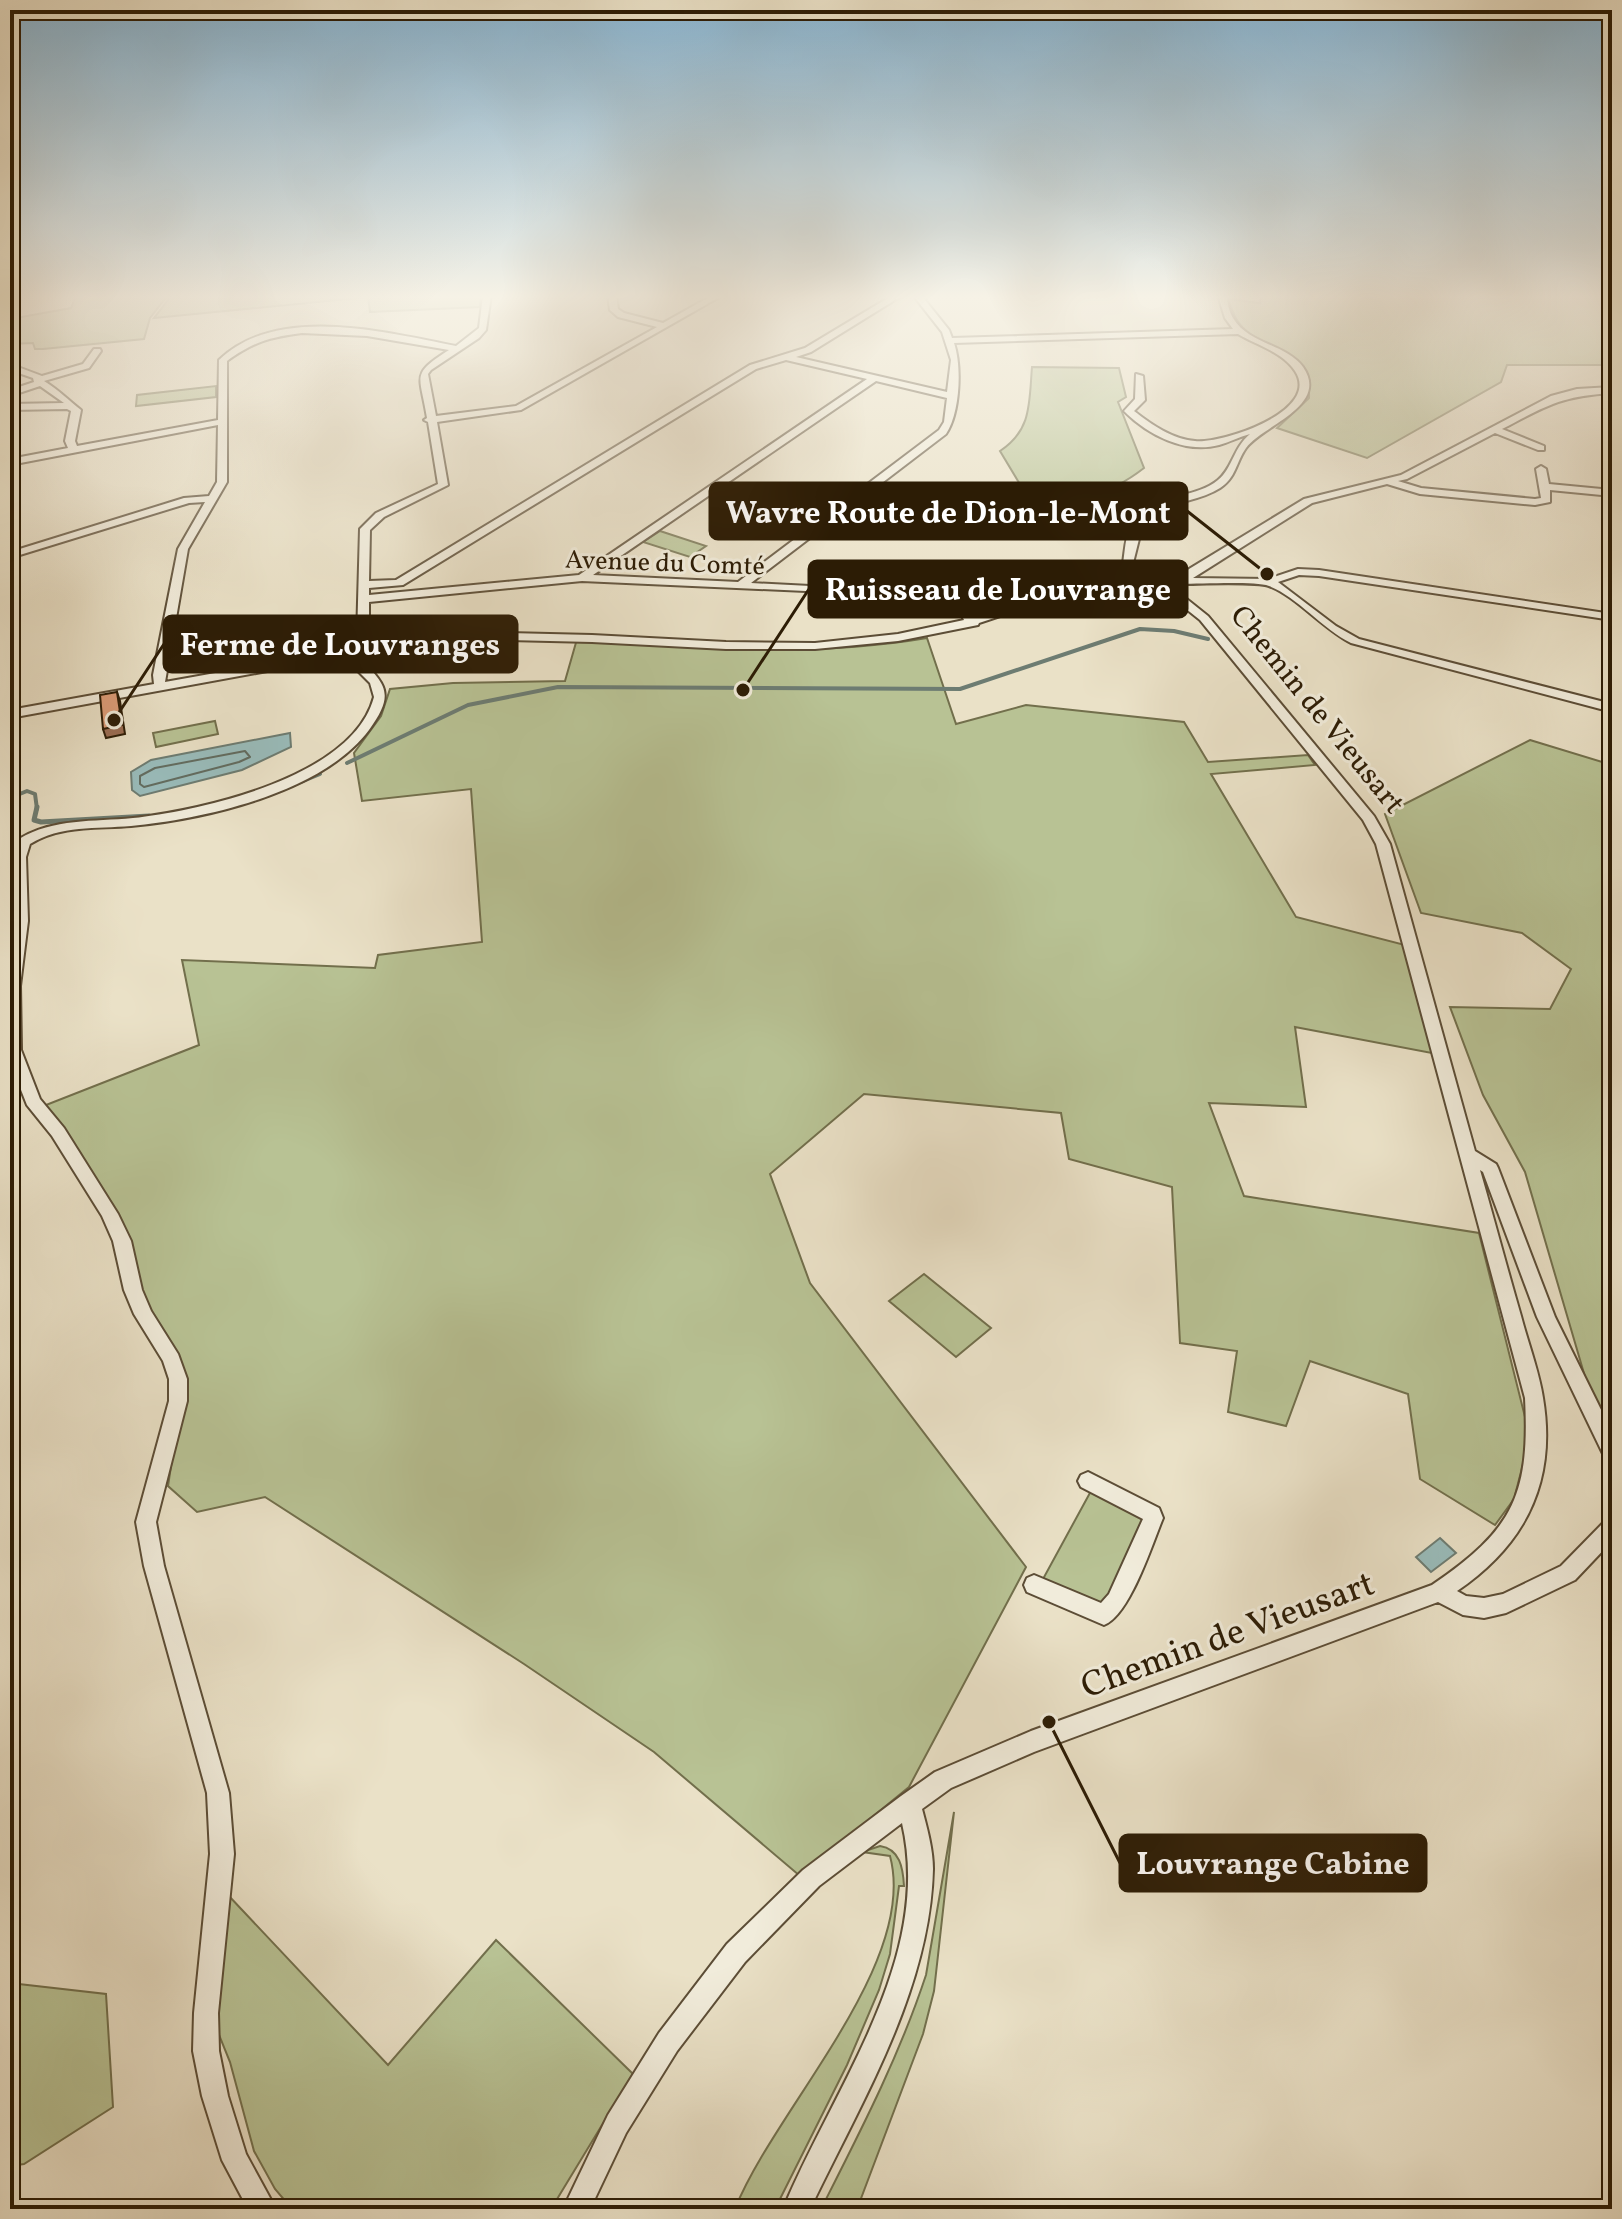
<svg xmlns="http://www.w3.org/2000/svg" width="1622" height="2219" font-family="Vollkorn,serif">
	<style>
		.green { fill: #b8c294; stroke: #726f4c; stroke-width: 2 }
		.water { fill: #99bcbb; stroke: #6d7c72; stroke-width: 2 }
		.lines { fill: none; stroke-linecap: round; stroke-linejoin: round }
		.shore { stroke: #626c60; stroke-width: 2 }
		.stream-far1 { stroke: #6d7c72; stroke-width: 4 }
		.stream { stroke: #6d7c72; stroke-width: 5 }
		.minor-casing { stroke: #5c4d36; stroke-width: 4 }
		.minor { fill: #f1ecdb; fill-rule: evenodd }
		.shaded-wall { fill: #9b6d53; stroke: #2c1c05; stroke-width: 2 }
		.building { fill: #dd9c77; stroke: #2c1c05; stroke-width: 2 }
		.labels { text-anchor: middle; stroke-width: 6; stroke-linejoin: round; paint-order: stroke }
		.far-street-label { font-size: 26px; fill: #2c1c05; stroke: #f1ecdb }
		.street-label { font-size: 30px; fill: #2c1c05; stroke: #f1ecdb }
		.near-street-label { font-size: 36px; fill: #2c1c05; stroke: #f1ecdb }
		.leader { fill: none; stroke: #2c1c05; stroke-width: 3 }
		.callout-dot { fill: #2c1c05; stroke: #f1ecdb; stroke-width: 3 }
		.callout { fill: #2c1c05; stroke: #2c1c05; stroke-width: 3 }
		.callout-label { font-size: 32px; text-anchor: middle; font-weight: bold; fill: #fff }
	</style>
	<rect width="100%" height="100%" fill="#eae1c7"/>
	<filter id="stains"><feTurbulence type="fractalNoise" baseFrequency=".0025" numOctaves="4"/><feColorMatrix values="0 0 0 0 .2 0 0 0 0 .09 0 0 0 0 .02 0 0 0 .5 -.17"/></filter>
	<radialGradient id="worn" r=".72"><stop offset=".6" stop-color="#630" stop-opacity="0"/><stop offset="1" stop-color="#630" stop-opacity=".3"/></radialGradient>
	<g class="green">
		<polygon points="76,295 134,295 131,297 168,295 150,318 144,339 43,349 35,349 33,343 10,344 10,319 71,308"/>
		<polygon points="172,295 481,295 480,307 370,312 368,297 154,318"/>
		<path d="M1260,295h352v70h-105l-6,17 -134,76 -90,-30 32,-30c2,-50 -46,-44 -70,-75 -5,-6 -8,-16 -11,-24l32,4z"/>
		<path d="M1032,367l87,1 7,29 -8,5 26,66c-45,35 -68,28 -120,23l-24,-40c32,-21 29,-48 32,-84z"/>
		<polygon points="216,386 216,397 136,406 137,395"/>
		<polygon points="660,531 706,546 690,557 643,542"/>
		<path d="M927,638l29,86 70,-19 158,17 24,40 100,-7 7,10 -104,9 85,143 109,28 32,109 -142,-27 11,80 -97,-4 35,93 235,37 51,204 -16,62 -19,26 -75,-46 -12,-85 -98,-33 -24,65 -58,-14 9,-61 -57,-8 -8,-156 -103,-28 -8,-46 -197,-19 -94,80 40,109 216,284 -117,220 -109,89 -146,-124 -130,-88 -259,-167 -68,15 -29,-26 15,-99 -116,-251 -21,-31 153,-60 -17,-85 193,8 3,-13 104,-13 -11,-153 -109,12 -8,-48 27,-37 9,-27 63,-6 112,-2 12,-42c118,9 233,19 350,-1z"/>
		<polygon points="215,721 218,734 156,747 153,733"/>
		<polygon points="1530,740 1612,765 1612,1417 1595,1411 1525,1172 1483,1095 1450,1007 1550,1009 1571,969 1522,933 1421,913 1385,814"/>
		<polygon points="924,1274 991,1328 956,1357 889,1301"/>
		<polygon points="1091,1491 1140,1509 1145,1522 1103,1605 1043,1579"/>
		<path d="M954,1812l-20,179 -11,43 -66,175h-36c39,-77 78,-152 105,-234z"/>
		<path d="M880,1846c20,3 23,22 24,40h-5l-9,68 -11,36 -32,75 -72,144h-40c39,-99 184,-245 155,-353l-28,-4z"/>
		<polygon points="228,1895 388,2065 496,1940 633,2074 551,2209 292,2209 275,2189 254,2151 230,2062 213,2020"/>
		<polygon points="10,1983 106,1994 113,2107 24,2164 10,2166"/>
	</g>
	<g class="water">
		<polygon points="290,733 291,747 242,770 140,796 132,790 131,772 151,760"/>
		<polygon points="1440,1538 1456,1553 1431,1572 1416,1557"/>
	</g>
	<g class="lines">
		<polygon class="shore" points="245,751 250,757 239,762 144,787 140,784 140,776 155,768"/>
		<g class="stream-far1">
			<polyline points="347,763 468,705 558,687 960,689 1140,629 1174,631 1208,639"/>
			<polyline points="291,786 320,774"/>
			<polyline points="10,798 27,791 35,794 37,809"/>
		</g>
		<polyline class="stream" points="37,807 34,820 41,822 149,816"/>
		<defs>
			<g id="minor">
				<path d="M483,295h8l-5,35 -7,8 -48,32 -3,4 8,42 80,-10 141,-79 -39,-10 -8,-7 -2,-15h8l2,14 6,4 39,10 50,-28h10l-202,115 -84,12 11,63 -64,32 -14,13 -1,51 27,-1 354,-215 55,-17 88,-53h10l-92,57 -15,5 151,35 4,-32 -9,-28 -29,-37h8l28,35 3,8 281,-9 -8,-11 -7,-23h8c2,8 3,17 7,23 15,26 53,26 70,49 27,39 -40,58 -57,81 -10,14 -10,30 -26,40 -25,16 -56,12 -77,35l-10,40 33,20 138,-84 97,-24 150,-79 26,-7 35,-2v6c-51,3 -66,13 -110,36l42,17v4h-6l-43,-17 -88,46 -9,2 23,7 114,11 6,-1 -5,-29 5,-3 5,3 3,15 63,6v6l-62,-6v12l-15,3 -115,-11 -33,-10 -75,19 -119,75 75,1 30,-10 21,1 293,44v6l-293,-44 -20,-1 -21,7 58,44 23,13 253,65v8l-261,-69c-28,-14 -55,-47 -82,-57 -15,-5 -69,-2 -88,-2l-8,4 35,28 166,200 16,28 85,307 21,13 2,4 57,149 57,115v28l-7,-2 -68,-141 -54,-145 -3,-2c14,49 27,98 41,146 7,27 18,55 22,82 14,84 -18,147 -86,193l9,5 18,2 19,-4 58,-28 44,-45 7,-3v23l-37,39 -69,33 -22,5 -21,-3 -25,-13 -404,150 -83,36 -29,21c5,19 11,40 11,60 -3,122 -72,233 -123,340h-27c49,-119 151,-250 119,-386l-83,63 -74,76 -68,89 -51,82 -36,76h-27l45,-94 51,-82 68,-89 76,-74 98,-74 34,-24 96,-41 401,-146c81,-55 98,-90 93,-187l-149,-554 -13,-24 -163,-200 -39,-31 -30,-16 -152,50 -1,2 -80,16 -83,8h-89l-134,-7 -89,-2 -45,2 -102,13c30,29 40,38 13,75 -47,63 -165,89 -238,96 -35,3 -70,-1 -101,18l-4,13 2,64 -8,65 1,64 19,49 24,29 54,86 13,27 11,49 9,21 27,43 9,25v22l-31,121 8,44 65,227 5,61 -16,159 1,38 9,45 18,58 30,55h-28l-26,-49 -20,-64 -9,-45 1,-38 16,-159 -3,-61 -63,-227 -8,-44 33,-121v-22l-6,-18 -29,-47 -10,-24 -11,-49 -11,-25 -50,-80 -25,-31 -17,-43v-110l4,-31 -2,-64 7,-18c35,-21 74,-17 114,-21 70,-8 220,-41 241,-121l-4,-14 -26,-26 -334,61v-8l144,-26 -1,-9 25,-126 27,-47 -16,1 -179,55v-6l174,-54 25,-2 8,-14 1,-57 -208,40v-6l58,-11 -3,-7 6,-30 -4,-2 -57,1v-6l54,-1 -24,-17 -30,10v-6l24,-8 -1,-4 -23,-8v-6l32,12 41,-12 11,-15h6l1,2 -12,17 -45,13c15,9 24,19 37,29l-6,31 2,5 141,-26 1,-60c58,-56 166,-28 237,-14l23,-18zM302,333l65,3 82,14c-39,25 -29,24 -22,68l-3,2 4,2 10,62 -62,29 -16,16 -3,109 4,9 -196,35 23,-133 39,-67v-121c26,-19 43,-24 75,-28zM1238,334c18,11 45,18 57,37 27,40 -73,73 -100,70 -23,-2 -43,-16 -61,-30l11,-11 -2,-24 -7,-2 -1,25 -11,12c24,24 61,43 95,34 11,-3 20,-8 31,-11 -17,14 -17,34 -32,46 -25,21 -72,12 -87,46 -6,11 -6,25 -8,37l3,5 -152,49 -19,-35h-8l-1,2 18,36 -66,14 -83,9 -89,-1 -134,-7 -89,-2 -131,13 -3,-8v-36l213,-21 290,13v-4l-4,-1 -117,-6 195,-149c14,-21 16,-67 8,-91zM786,360l81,19 -288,196 -210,20v-7l34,-3 353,-216zM876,381l71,17 -3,24 -5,8 -201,152 -145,-7z"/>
				<path d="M1088,1472l71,36 4,10c-11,26 -33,97 -59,107l-77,-33 -3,-7 3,-7 7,-3 67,28 8,-9 34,-75 -62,-32 -3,-6 3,-6z"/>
			</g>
		</defs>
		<use href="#minor" class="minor-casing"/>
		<use href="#minor" class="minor"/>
	</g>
	<polygon class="shaded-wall" points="117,692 120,701 125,734 106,738 103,729"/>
	<polygon class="building" points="117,692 122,725 103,729 100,695"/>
	<linearGradient id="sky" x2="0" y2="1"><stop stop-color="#88b7d6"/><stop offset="0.49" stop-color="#f6f2e6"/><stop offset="1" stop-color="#f6f2e6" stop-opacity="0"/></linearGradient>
	<rect width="1622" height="606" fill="url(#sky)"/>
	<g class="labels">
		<g class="far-street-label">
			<text transform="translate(665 562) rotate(2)" y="9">Avenue du Comté</text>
		</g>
		<g class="street-label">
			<text transform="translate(1318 709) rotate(51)" y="10">Chemin de Vieusart</text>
		</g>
		<g class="near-street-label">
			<text transform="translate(1227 1633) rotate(-20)" y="13">Chemin de Vieusart</text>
		</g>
	</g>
	<path class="leader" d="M1267 574L1187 511M743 690L809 589M114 720L164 644M1049 1722L1120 1863"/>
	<g class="callout-dot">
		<circle cx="1267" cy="574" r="8"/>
		<circle cx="743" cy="690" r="8"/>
		<circle cx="114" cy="720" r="8"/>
		<circle cx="1049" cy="1722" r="8"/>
	</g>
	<g class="callout">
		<rect x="710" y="483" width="477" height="56" rx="8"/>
		<rect x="809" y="561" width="378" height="56" rx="8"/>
		<rect x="164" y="616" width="353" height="56" rx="8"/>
		<rect x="1120" y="1835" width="306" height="56" rx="8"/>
	</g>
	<g class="callout-label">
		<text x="948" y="523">Wavre Route de Dion-le-Mont</text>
		<text x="998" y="600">Ruisseau de Louvrange</text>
		<text x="340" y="655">Ferme de Louvranges</text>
		<text x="1273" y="1874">Louvrange Cabine</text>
	</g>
	<rect width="1622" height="2219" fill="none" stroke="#eae1c7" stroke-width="40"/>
	<rect x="12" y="12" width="1598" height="2195" fill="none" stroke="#2c1c05" stroke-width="4"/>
	<rect x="20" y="20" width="1582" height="2179" fill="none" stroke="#2c1c05" stroke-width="2"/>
	<rect width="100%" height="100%" filter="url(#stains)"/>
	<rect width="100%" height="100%" fill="url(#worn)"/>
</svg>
